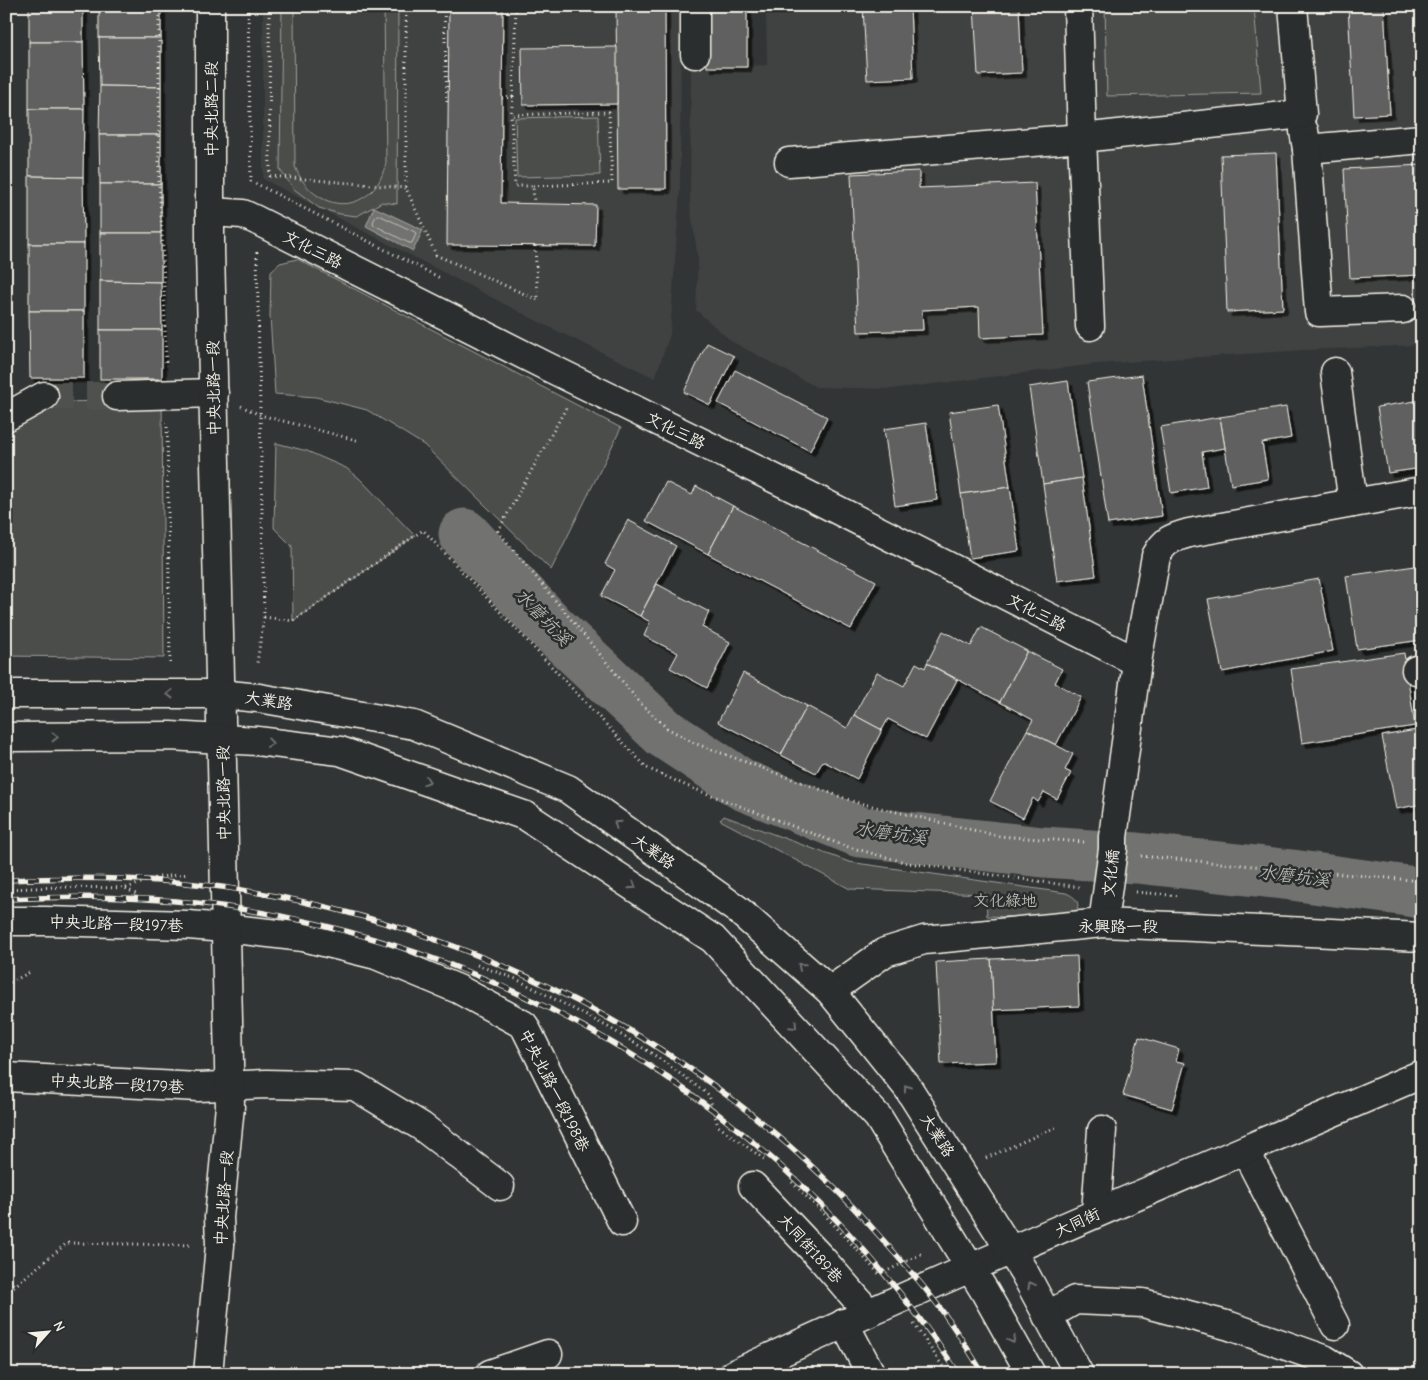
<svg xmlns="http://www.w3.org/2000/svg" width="1428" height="1380" font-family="'Comic Neue','LXGW WenKai TC',sans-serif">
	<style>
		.built { fill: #404242 }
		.green { fill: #4b4d4c; stroke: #a09f9a }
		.water { fill: #727370; stroke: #a6a5a0 }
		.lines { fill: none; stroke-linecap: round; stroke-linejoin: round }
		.shore { stroke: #c0bfb8; stroke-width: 1 }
		.river { stroke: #727370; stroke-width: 51 }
		.building { fill: #5f605f; stroke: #f4f1e8; filter: url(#shadow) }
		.minor-tunnel { stroke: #4f5150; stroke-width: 28; stroke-dasharray: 28 14; stroke-linecap: butt }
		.minor-casing { stroke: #f4f1e8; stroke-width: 31 }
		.major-casing { stroke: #f4f1e8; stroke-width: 31 }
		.path { stroke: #f4f1e8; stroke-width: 3; stroke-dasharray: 1 4; stroke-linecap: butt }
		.minor { stroke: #2a2d2e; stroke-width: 28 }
		.major { stroke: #2a2d2e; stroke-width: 28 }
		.rail-casing { stroke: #f4f1e8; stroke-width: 5.5 }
		.rail { stroke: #2a2d2e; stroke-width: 4; stroke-dasharray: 11; stroke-linecap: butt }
		.oneway { stroke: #71726f }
		.labels { text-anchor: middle; stroke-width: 5; stroke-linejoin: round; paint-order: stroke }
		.street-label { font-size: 16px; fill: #f4f1e8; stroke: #2a2d2e }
		.park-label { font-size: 16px; fill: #b9b8b1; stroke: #2a2d2e }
		.water-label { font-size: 18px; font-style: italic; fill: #b3b2ac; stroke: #2a2d2e }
	</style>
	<defs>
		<filter id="shadow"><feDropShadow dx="4.5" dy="4.5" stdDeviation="0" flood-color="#0009"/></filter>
	</defs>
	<rect width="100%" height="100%" fill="#323535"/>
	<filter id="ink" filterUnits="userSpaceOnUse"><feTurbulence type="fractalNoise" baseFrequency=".02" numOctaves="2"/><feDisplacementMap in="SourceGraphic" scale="10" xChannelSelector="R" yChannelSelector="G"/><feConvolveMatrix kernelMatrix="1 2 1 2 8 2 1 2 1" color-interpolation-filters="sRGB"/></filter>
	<g filter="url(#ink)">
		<g class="built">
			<polygon points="263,6 681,6 680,189 670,334 655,378 543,324 263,179"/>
			<polygon points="766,6 1422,6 1422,345 1304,350 1097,364 892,389 816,387 731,341 696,310 698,259 690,204 691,69 767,65"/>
		</g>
		<g class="green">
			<path d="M282,6h12l1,160c11,32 49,52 77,25 8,-8 11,-18 14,-28l-2,-157h14l-1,198 -15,-2 -25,14 -17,-2 -21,-6 -25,-19 -14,-19z"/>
			<polygon points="1105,6 1254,6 1261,93 1107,96"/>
			<polygon points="598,116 600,175 517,177 515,118"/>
			<polygon points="297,259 621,428 551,570 424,445 367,410 316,397 275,394 270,316 271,271 280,263"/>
			<polygon points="162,400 164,658 6,656 6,403"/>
			<polygon points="276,443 307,451 346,468 359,478 415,536 293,621 292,546 274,528"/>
			<path d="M724,816l125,46 217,31c14,6 15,13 6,25l-7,1 -78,-3 -1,-22 -136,-5 -130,-69z"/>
		</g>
		<polygon class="water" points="374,207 423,230 413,251 366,226"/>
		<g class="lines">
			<polygon class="shore" points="379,215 415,232 416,234 412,243 409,243 374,225 373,222 376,216"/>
			<polyline class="river" points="464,534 550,626 664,733 743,785 860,832 1043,852 1137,858 1292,875 1422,893"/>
		</g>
		<g class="building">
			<rect x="29" y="6" width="54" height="36"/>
			<rect x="99" y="6" width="62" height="32"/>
			<polygon points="449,6 503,6 501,203 596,205 595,246 447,245"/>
			<polygon points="616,6 665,6 666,189 618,189"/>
			<rect x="707" y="6" width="40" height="61"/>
			<polygon points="863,6 910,6 913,78 867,80"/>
			<polygon points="974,6 1019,6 1022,73 978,75"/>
			<polygon points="1348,6 1384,6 1390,114 1354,116"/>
			<polygon points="99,38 161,38 161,87 100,86"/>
			<polygon points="29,42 83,42 84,109 29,109"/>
			<polygon points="617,47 617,104 523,105 522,48"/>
			<polygon points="100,86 161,87 161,135 99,135"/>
			<polygon points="29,109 84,109 83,177 29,176"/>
			<polygon points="99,135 161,135 161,184 100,184"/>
			<polygon points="1276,153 1283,309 1227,312 1221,155"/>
			<polygon points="1422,165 1422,275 1350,278 1344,169"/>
			<polygon points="919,171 919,188 1035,183 1043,335 980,338 979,307 922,310 923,330 858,332 851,174"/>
			<polygon points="29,176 83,177 84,244 29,244"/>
			<rect x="100" y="184" width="61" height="49"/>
			<polygon points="100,233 161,233 161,282 100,281"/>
			<rect x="29" y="244" width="55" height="67"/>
			<polygon points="100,281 161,282 162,330 100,330"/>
			<polygon points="29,311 84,311 84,378 30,378"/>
			<rect x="100" y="330" width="62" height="49"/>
			<polygon points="707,343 734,356 710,405 684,392"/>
			<polygon points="735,370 827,417 810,451 718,403"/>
			<polygon points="1142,375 1162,516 1108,524 1087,382"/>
			<polygon points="1068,381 1082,478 1043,484 1029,387"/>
			<polygon points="1422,400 1422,432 1419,432 1422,452 1422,468 1388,473 1377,407"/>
			<polygon points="998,405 1010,487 961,494 949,412"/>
			<polygon points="1286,407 1291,438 1262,443 1268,479 1231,485 1220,417"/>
			<polygon points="1220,417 1225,448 1202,452 1207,487 1171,493 1160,427"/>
			<polygon points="926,423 937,500 895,506 884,429"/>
			<polygon points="1082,478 1096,576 1057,581 1043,484"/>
			<polygon points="666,482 692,495 696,486 733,506 708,554 646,521"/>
			<polygon points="1010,487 1019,551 970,558 961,494"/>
			<polygon points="733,506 876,581 851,629 708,554"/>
			<polygon points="628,520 676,546 640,616 601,596 615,570 605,564"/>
			<polygon points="1422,565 1422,640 1357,649 1346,576"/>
			<polygon points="1319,579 1333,651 1222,672 1208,599"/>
			<polygon points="657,584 709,612 702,627 730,642 707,688 670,668 678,653 644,636 650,622 640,616"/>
			<polygon points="981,627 1027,651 1000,702 927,663 943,631 971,646"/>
			<polygon points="1027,651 1062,669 1055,683 1081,697 1056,745 1027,730 1033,720 1000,702"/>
			<polygon points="1404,653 1415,726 1302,743 1291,669"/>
			<polygon points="916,663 925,668 927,663 957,680 926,739 888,719 882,730 854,715 877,672 904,686"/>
			<polygon points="743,673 807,706 781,755 718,722"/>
			<polygon points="807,706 847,728 854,715 882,730 857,779 823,761 816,773 781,755"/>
			<polygon points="1422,729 1422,804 1396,809 1382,736"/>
			<polygon points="1027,730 1073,754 1065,770 1071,773 1057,799 1044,792 1038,802 1033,798 1023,818 990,801"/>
			<polygon points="1077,956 1079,1006 993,1010 991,959"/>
			<polygon points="991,959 996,1062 941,1064 936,962"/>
			<polygon points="1139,1037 1179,1049 1176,1061 1185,1063 1172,1109 1123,1095"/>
			<polygon points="1321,1370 1322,1374 1304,1374 1304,1373"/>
		</g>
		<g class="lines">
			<polyline class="minor-tunnel" points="44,396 117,396"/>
			<defs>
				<g id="minor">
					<polyline points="695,6 695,54"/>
					<polyline points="1304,131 1307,149 1422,139"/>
					<polyline points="1307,149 1319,312 1403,309"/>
					<polyline points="789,162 1082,138 1078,6"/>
					<polyline points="210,212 243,214 256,220 544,365 804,493 1137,662"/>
					<polyline points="1090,326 1082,138 1302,114 1293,6"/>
					<polyline points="1335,372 1353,503"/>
					<polyline points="117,396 214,393"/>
					<polyline points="6,417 44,396"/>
					<polyline points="1416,670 1422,669"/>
					<polyline points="6,921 45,921 188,925 225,928 303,937 376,955 458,989 524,1025 622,1222"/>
					<path d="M1103,923l10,-74v-12l24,-175 19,-106c9,-16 15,-18 33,-23l164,-30 69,-12"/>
					<polyline points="830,991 885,952 924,940 1103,923 1422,937"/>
					<polyline points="6,1077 198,1087 266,1084 355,1086 421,1126 500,1186"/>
					<polyline points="1245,1150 1335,1325"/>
					<polyline points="753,1186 821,1258 868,1312"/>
					<polyline points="1096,1213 1102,1130"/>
					<polyline points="1047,1316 1075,1300 1143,1303 1230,1326 1324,1359 1348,1374"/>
					<polyline points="844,1323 871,1374"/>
					<polyline points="208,1374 220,1245 219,1217 230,1106 210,249 210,6"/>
					<polyline points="490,1374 548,1354"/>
					<path d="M734,1374c227,-105 458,-201 688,-300"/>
				</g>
				<g id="major">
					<polyline points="6,694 219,694 259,698 414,725 568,789 738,910 830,991 908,1088 1024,1272 1079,1374"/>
					<polyline points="6,737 170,736 257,741 340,751 526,816 713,939 878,1117 985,1292 1031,1374"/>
				</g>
			</defs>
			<use href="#minor" class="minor-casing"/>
			<use href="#major" class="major-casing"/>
			<g class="path">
				<polyline points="159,6 159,183 163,250 166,366"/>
				<polyline points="248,6 251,181 442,279"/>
				<polyline points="269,6 270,176 406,188"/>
				<polyline points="406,6 406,188 436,255 538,300 535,246"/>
				<polyline points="444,6 447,102 448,103"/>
				<polyline points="513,97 516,6"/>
				<polyline points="502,98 513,97 511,115"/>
				<polyline points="533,186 612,183 609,112 511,115 515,186 533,186 534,203"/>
				<polyline points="257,252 264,617 257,663"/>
				<polyline points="241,406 260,415 360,441"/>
				<polyline points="566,408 498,531 641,704 667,728 694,743 855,802 998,836 1084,842"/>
				<polyline points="167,422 170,664"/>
				<polyline points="264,617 293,621 423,530 647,768 687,786 845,846 908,863 1079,887"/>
				<polyline points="1141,856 1422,881"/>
				<polyline points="126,888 159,877 189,874"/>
				<polyline points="6,889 61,887 125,888 136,894"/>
				<polyline points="1136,892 1180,896"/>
				<polyline points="477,965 516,979 608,1027 653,1054 709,1095 718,1126 764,1159"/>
				<polyline points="6,985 30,972"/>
				<polyline points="986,1158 1056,1127"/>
				<polyline points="792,1182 824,1214 880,1275 883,1273"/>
				<polyline points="889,1270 923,1253"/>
				<polyline points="6,1276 15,1286"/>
				<polyline points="6,1293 67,1243 192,1245"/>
				<polyline points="914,1324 948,1374"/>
				<polyline points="118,1369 119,1374"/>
			</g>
			<use href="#minor" class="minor"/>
			<use href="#major" class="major"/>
			<defs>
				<g id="rail">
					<path d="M6,880c87,-4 174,-2 259,14 237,44 459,164 618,346 24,27 49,55 69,85 11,16 21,32 31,49"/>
					<path d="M6,899c64,-3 127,-3 191,4 222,25 437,125 600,278 62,58 115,123 162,193"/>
				</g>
			</defs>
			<use href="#rail" class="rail-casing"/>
			<use href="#rail" class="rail"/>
		</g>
		<defs><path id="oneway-chevron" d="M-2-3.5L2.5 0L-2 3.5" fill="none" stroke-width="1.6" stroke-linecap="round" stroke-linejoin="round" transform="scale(1.25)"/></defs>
		<g class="oneway">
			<use href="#oneway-chevron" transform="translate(170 694) rotate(180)"/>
			<use href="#oneway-chevron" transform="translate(55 737)"/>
			<use href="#oneway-chevron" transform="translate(270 743) rotate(7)"/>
			<use href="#oneway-chevron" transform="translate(427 781) rotate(19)"/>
			<use href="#oneway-chevron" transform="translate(617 824) rotate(-145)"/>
			<use href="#oneway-chevron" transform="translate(633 886) rotate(33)"/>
			<use href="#oneway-chevron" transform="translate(801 966) rotate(-139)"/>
			<use href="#oneway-chevron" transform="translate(794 1026) rotate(47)"/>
			<use href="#oneway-chevron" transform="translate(907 1088) rotate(-126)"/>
			<use href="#oneway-chevron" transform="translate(1031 1285) rotate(-119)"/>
			<use href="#oneway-chevron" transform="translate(1012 1340) rotate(61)"/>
		</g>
	</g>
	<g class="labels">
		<g class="street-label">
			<text transform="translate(211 109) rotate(-90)" y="6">中央北路二段</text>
			<text transform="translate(313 249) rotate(27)" y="6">文化三路</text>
			<text transform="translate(213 388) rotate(-91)" y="6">中央北路一段</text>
			<text transform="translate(676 430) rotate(26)" y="6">文化三路</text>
			<text transform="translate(1037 612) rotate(27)" y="6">文化三路</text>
			<text transform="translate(269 700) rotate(9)" y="6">大業路</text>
			<text transform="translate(223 793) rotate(-91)" y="6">中央北路一段</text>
			<text transform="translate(654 851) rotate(35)" y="6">大業路</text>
			<text transform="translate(1110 873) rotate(-84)" y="6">文化橋</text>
			<text transform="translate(116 923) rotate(2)" y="6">中央北路一段197巷</text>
			<text x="1118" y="932">永興路一段</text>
			<text transform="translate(117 1083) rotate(3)" y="6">中央北路一段179巷</text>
			<text transform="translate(555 1090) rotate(63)" y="6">中央北路一段198巷</text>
			<text transform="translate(938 1135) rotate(57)" y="6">大業路</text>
			<text transform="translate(223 1198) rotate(-86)" y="6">中央北路一段</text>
			<text transform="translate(1077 1222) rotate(-25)" y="6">大同街</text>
			<text transform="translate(811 1248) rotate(48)" y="6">大同街189巷</text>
		</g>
		<g class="park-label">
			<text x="1005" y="906">文化綠地</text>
		</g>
		<g class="water-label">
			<text transform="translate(543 617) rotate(46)" y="6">水磨坑溪</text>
			<text transform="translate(891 833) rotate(8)" y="6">水磨坑溪</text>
			<text transform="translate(1294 876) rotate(7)" y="6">水磨坑溪</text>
		</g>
	</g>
	<rect width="1428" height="1380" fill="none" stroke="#2a2d2e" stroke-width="25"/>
	<rect x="12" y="12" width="1403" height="1355" fill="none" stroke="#f4f1e8" stroke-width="2" filter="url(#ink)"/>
	<g transform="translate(48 1332) rotate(63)" stroke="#2a2d2e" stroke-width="4" paint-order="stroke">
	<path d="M0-4L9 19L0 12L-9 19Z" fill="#f4f1e8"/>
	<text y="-8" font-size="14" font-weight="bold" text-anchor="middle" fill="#f4f1e8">N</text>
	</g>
</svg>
